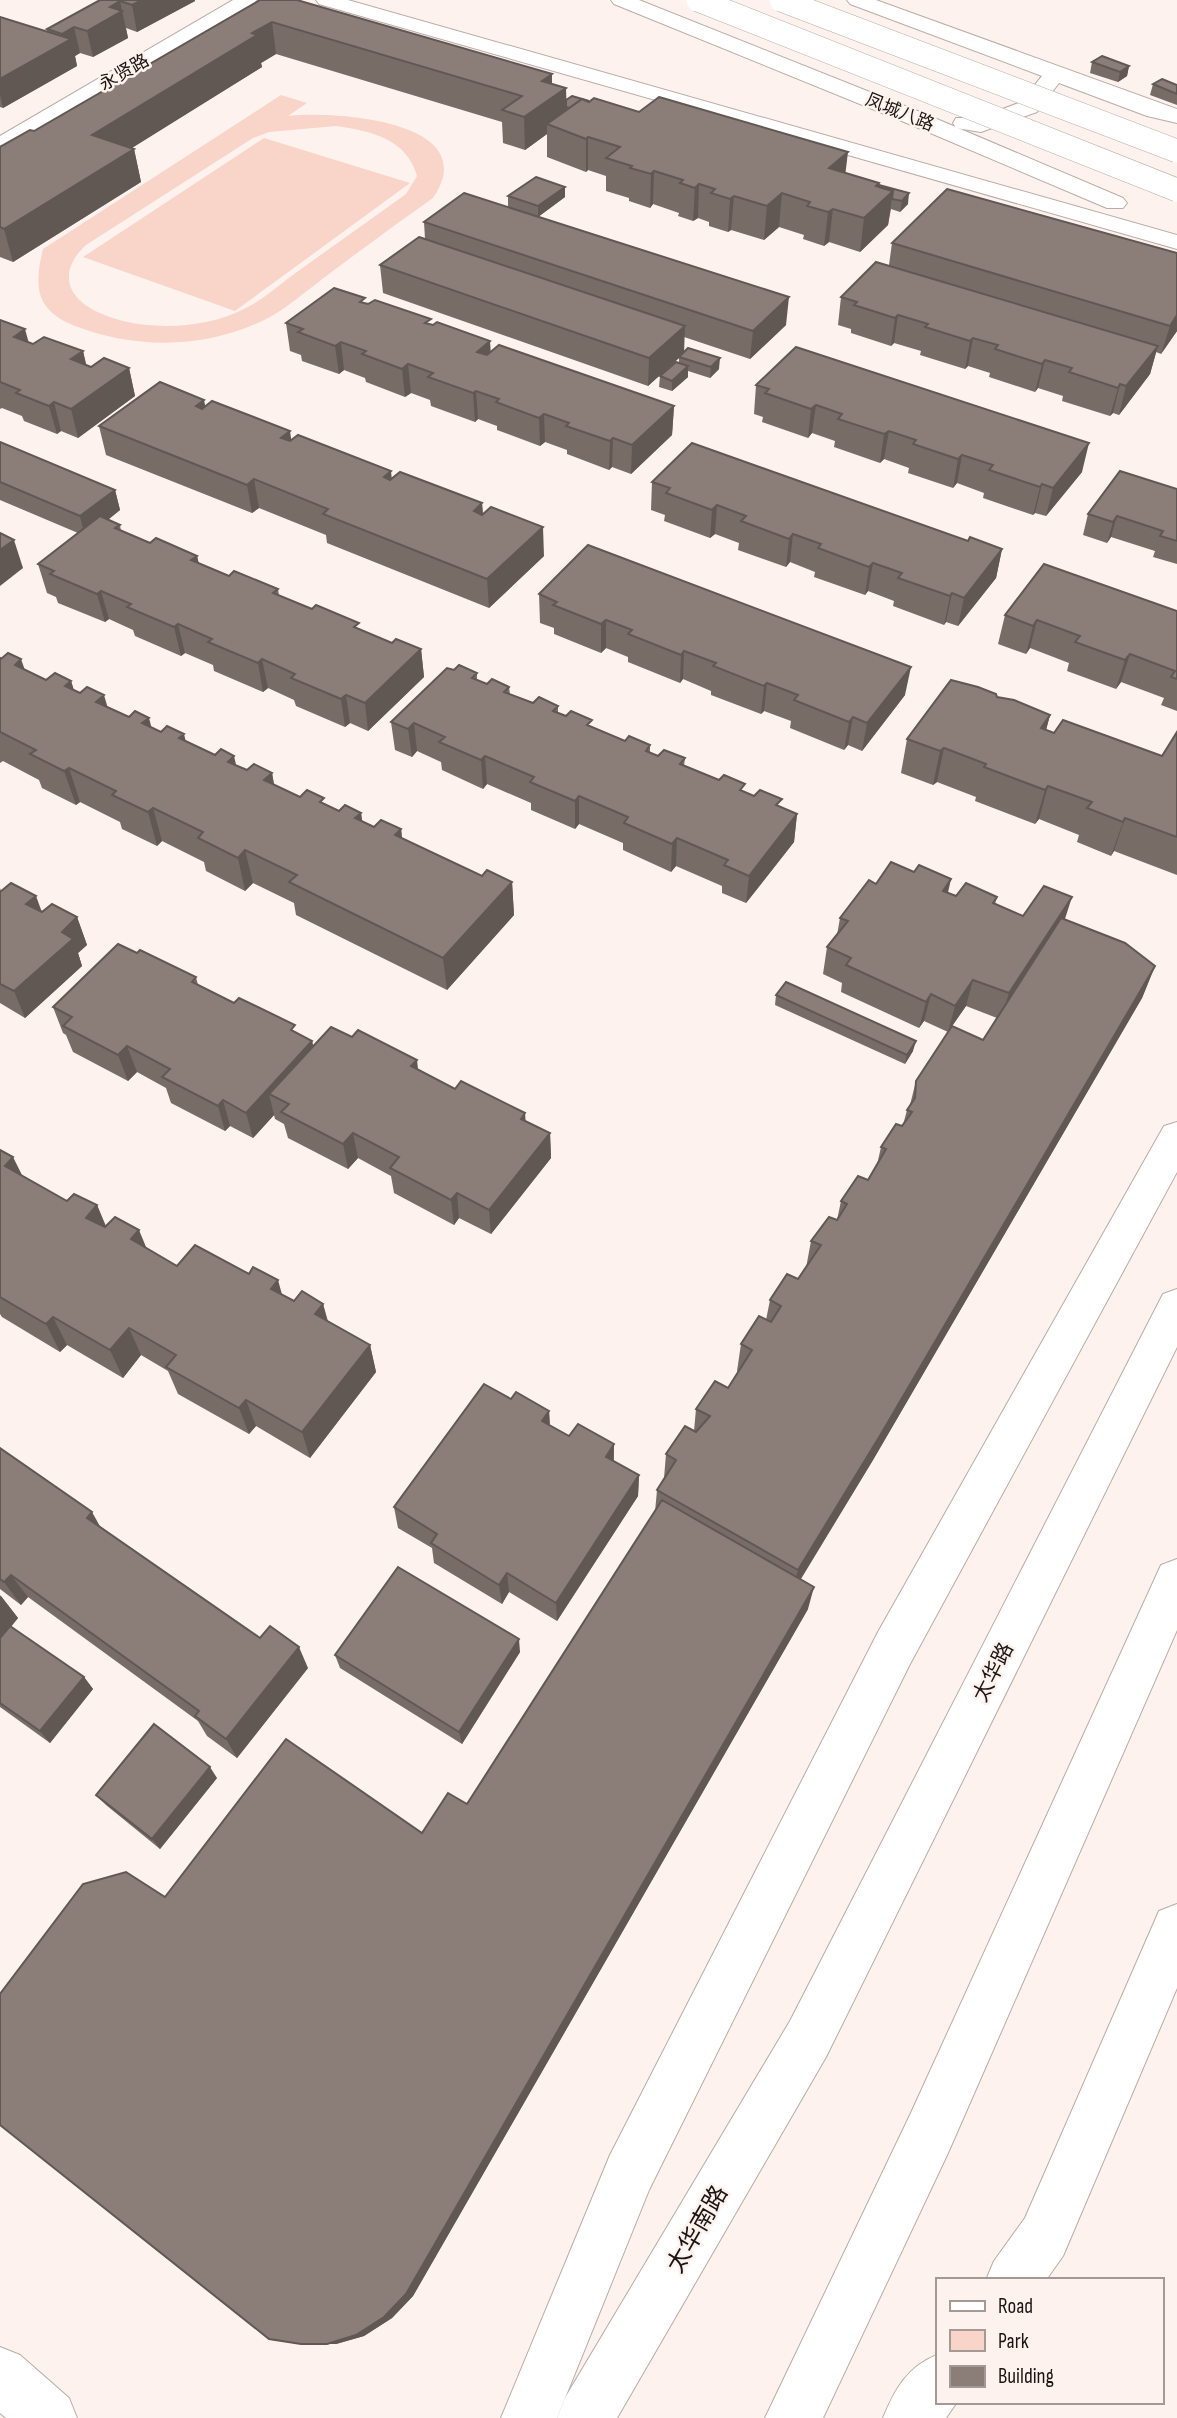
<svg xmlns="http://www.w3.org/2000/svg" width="1177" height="2418" font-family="'Sofia Sans Condensed','Noto Sans SC',sans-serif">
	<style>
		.green { fill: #f9d4c8; fill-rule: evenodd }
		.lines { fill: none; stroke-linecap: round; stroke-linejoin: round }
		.minor-casing { stroke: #b9aba6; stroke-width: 2 }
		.major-casing { stroke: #b9aba6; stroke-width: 2 }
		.minor { fill: #fff; fill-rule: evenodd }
		.major { fill: #fff; fill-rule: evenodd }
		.major-bridge-casing { stroke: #b9aba6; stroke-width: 24; stroke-linecap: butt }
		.major-bridge { stroke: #fff; stroke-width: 23 }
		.wall { fill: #786c67; fill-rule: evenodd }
		.shaded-wall { fill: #615854 }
		.building { fill: #8b7d78; stroke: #615854; stroke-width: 2 }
		.labels { text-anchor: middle; stroke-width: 5; stroke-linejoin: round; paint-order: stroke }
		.far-street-label { font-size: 18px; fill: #1a1513; stroke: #fef2ee }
		.street-label { font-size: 21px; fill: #1a1513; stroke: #fef2ee }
		.near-street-label { font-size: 24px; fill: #1a1513; stroke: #fef2ee }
	</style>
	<rect width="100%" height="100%" fill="#fef2ee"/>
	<g class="green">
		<path d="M281,95l26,8 -19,13c44,-5 198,4 145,82 -38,27 -75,54 -112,82 -16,12 -33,27 -51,37 -60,32 -133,33 -195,9 -40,-16 -41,-39 -32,-77zM336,126c35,5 71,13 81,50l-11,18c-36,26 -73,52 -109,78 -17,12 -34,28 -53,37 -35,18 -83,21 -121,12 -18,-5 -39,-12 -50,-29 -10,-18 0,-35 13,-47l167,-107 16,-6z"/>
		<polygon points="264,138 410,183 235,311 83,257"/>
	</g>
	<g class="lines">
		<defs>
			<g id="minor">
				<polygon points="233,0 257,0 254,4 8,150 0,152 0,136"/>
				<polygon points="316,0 348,0 1177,235 1177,249 319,4"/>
				<polygon points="611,0 639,0 925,114 1123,198 1127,203 1123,208 1107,208 909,124 614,4"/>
				<polygon points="847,0 876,0 1177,109 1177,123 1147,116 1059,83 1037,112 981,132 956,128 953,123 956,118 979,118 1021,102 1042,76 850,4"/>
				<polygon points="1177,1122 1177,1172 910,1664 649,2190 557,2418 501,2418 610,2155 878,1632 1164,1126"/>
				<polygon points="1177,1904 1177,1988 1063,2256 1046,2280 986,2280 994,2261 1025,2218 1159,1911"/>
				<polygon points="0,2347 20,2355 69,2398 77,2418 6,2418 0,2413"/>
				<path d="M937,2355v47h20l-11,16h-63c12,-29 24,-51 54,-63z"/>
			</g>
			<g id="major">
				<polygon points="1177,1289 1177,1347 826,2057 617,2418 557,2418 565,2398 790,2021 1163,1294"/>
				<polygon points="1177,1559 1177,1630 948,2153 823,2418 765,2418 910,2115 1161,1565"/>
			</g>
		</defs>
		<use href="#minor" class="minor-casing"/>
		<use href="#major" class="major-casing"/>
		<use href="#minor" class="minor"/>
		<use href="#major" class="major"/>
		<defs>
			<g id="major-bridge">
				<polyline points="698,0 1177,190"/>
				<polyline points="781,0 1177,151"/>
			</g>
		</defs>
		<use href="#major-bridge" class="major-bridge-casing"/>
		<use href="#major-bridge" class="major-bridge"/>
	</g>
	<g class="wall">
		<polygon points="99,0 195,1 137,32 126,28 128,38 93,57 80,53 75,56 77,66 3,108 0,107 0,17 47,32 47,29 100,0"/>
		<polygon points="260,0 566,88 566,100 845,173 879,185 908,204 900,212 891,209 888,225 860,252 829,242 824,246 803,239 804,235 779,227 764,240 731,230 728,232 709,226 709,222 698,218 693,221 678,216 679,213 653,204 650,208 629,201 629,198 606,191 606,176 588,170 586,172 547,157 547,134 525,150 503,143 502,122 276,54 261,63 262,67 131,148 134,149 141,182 13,262 0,257 0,147 34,131"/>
		<polygon points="1092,62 1129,66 1127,76 1118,82 1090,73"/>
		<polygon points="1153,84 1177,85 1177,105 1150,95"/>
		<polygon points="565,187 565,197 538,217 786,325 750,359 684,337 684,352 719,369 710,378 688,371 688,377 672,391 659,387 660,376 679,363 679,358 648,386 383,293 380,265 425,239 424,222 508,207 508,196"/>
		<polygon points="947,189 1177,331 1161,354 1156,352 1150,374 1119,415 1113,413 1110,416 1062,401 1063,396 1038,388 1035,392 989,377 990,373 968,366 965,369 920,355 921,351 894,343 891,346 851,333 851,329 838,325 841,297 889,265 892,243"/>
		<polygon points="366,304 431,325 491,352 674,406 672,435 631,474 612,467 609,470 567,454 567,450 545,442 540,446 497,430 497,426 478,419 475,422 431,406 430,400 411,393 405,397 366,382 365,378 344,370 339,374 302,361 301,355 290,351 286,323"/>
		<polygon points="0,320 29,342 33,344 83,351 86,366 91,367 129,368 135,396 78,438 61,431 57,434 24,421 22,416 2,408 0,409"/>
		<polygon points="756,385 1082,472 1046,516 1035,513 1033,515 983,498 984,493 957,483 953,488 908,473 909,468 884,459 880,463 834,447 835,441 812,433 808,438 762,422 763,417 754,414"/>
		<polygon points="205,406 392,479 482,503 483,514 544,556 489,608 327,543 326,535 259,508 252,513 106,455 99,426"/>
		<polygon points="0,442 115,490 120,510 108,520 120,525 121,531 150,543 197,556 199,564 229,576 278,589 279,595 360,630 392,643 421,649 424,677 368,731 350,723 345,727 296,706 294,700 268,688 263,692 214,671 213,665 185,653 181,656 135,636 133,630 109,619 105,622 58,603 56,597 47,593 38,564 78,533 0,500"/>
		<polygon points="652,482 968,541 1002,549 996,578 958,626 946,622 944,625 893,606 894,601 868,591 865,595 814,577 815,572 790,562 786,567 738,550 739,543 715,534 710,538 664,521 665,515 651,510"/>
		<polygon points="1177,489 1177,564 1153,557 1155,551 1111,537 1107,543 1083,535 1088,514"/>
		<polygon points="539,594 905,695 862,751 848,745 844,750 790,728 791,721 764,711 761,714 711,695 711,691 683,679 680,683 628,662 628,657 606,648 601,653 554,634 554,628 540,623"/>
		<polygon points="1177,611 1177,711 1161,705 1164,698 1121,682 1116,689 1067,671 1069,663 1030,648 1026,654 998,644 1005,615"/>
		<polygon points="0,658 46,680 71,681 74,691 152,728 185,741 247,770 272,773 274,785 300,797 326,805 339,811 361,813 362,822 374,827 401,829 402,838 482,876 512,882 514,915 447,990 296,915 294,903 253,883 245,891 206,871 204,862 162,841 157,846 122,829 120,822 80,802 76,805 42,788 39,780 3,761 0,763"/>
		<polygon points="477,673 477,680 487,684 509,687 510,694 533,703 558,706 558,713 625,741 650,745 650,753 658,756 685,758 684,766 797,814 794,842 746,903 722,893 722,886 676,866 671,872 623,850 623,843 579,824 575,829 531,810 531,803 487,784 483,789 442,770 441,762 417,751 412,757 395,750 391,722"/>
		<polygon points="997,697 1050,715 1046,730 1054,733 1162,756 1177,732 1177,875 1114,851 1111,856 1077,842 1079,835 1039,819 1035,824 975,801 976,797 937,782 933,785 901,773 907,739"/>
		<path d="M876,884l72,9 8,3 41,1 -2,7 28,12 42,3 90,47 -13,32 -269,462 -72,119 7,30 -395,687 -21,22 -28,18 -28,8h-35l-136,-447 257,-64 45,-29 188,-292 2,-22 7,-12 2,-24 28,-23 2,-22 32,-21 10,-16 -1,-1 4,-27 25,-24 4,-20 28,-21 8,-11 5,-27 26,-21 4,-19 27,-21 9,-15 4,-18 22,-22 4,-15 3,-5 6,-24 32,-49 -24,-11 -5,7 -78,-36 1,-9 -19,-9 4,-27 10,-12 3,-17zM966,1006l31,12 -14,22 -31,-14z"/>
		<polygon points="0,888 1,891 42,912 77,917 87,945 78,953 82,966 25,1018 0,1003"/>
		<polygon points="137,953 196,977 198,985 312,1041 313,1046 418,1070 455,1089 550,1133 551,1158 491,1234 459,1218 454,1225 394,1193 391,1176 358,1158 348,1169 288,1138 284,1124 275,1119 274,1115 253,1138 230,1126 225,1131 171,1103 166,1088 137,1072 128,1081 73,1052 66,1035 63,1033 53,1007"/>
		<polygon points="776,995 913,1051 905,1064 775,1005"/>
		<polygon points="0,1150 22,1176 67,1201 97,1205 106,1226 177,1266 282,1295 294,1301 323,1304 328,1321 370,1345 376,1372 310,1458 256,1426 249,1434 178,1394 168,1371 141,1355 123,1378 67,1345 60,1352 2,1317 0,1314"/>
		<polygon points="511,1399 549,1411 550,1425 569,1436 614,1444 614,1461 639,1475 638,1496 557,1621 509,1592 502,1604 434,1563 432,1548 398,1528 394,1507"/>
		<polygon points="0,1448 101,1527 260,1638 308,1668 237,1758 207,1736 198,1721 28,1597 21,1605 0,1589"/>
		<polygon points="0,1595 18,1618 11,1627 84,1677 93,1689 50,1743 0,1707"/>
		<polygon points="520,1652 462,1744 340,1668 335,1655"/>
		<polygon points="217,1778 160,1849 106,1805 96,1795"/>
	</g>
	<g class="shaded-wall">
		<polygon points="142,0 195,0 195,1 137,32 132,5"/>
		<polygon points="120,1 128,38 93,57 87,31 110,7"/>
		<polygon points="272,22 276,54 261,63 262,67 100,168 92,135"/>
		<polygon points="74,27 80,53 75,56 77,66 3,108 0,95 0,79 64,43 62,34"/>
		<polygon points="1129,66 1127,76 1118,82 1120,72"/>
		<polygon points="552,74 552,97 566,88 567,120 547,124 547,134 525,150 524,117 542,81"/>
		<polygon points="588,137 588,170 586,172 586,139"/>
		<polygon points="134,149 141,182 13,262 4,229"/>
		<polygon points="848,152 844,185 829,168"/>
		<polygon points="654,171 653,204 650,208 651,174"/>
		<polygon points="879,183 876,207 893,191 888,225 860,252 864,218 876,186"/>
		<polygon points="699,184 698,218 693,221 695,188"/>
		<polygon points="565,187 565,197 538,217 538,206"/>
		<polygon points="782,193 779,227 764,240 767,206"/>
		<polygon points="909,193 908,204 900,212 902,201"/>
		<polygon points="734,196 731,230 728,232 730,199"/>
		<polygon points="833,209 829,242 824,246 828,212"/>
		<polygon points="789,297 786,325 750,359 753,331"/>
		<polygon points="898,315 894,343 891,346 895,318"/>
		<polygon points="1177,315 1177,331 1161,354 1170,326"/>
		<polygon points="685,326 684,354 679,357 679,358 648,386 649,358"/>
		<polygon points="25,329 33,358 14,337"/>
		<polygon points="973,338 968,366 965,369 970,341"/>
		<polygon points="490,341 492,369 477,352"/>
		<polygon points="341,342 344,370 339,374 335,346"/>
		<polygon points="1158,346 1150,374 1119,415 1126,386"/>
		<polygon points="83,351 90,380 71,359"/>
		<polygon points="720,358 719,369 710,378 711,367"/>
		<polygon points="1045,360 1038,388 1035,392 1042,364"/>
		<polygon points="408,364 411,393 405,397 402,369"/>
		<polygon points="688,366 688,377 672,391 672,381"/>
		<polygon points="129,368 135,396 78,438 71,409"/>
		<polygon points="1120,384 1113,413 1110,416 1118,388"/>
		<polygon points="476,391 478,419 475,422 473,393"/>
		<polygon points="204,400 210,428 196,406"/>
		<polygon points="54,402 61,431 57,434 49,406"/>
		<polygon points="816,405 812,433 808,438 811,409"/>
		<polygon points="674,406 672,435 631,474 632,445"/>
		<polygon points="544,414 545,442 540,446 539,418"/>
		<polygon points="290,431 294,459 281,438"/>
		<polygon points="889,431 884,459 880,463 884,434"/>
		<polygon points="613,438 612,467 609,470 610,441"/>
		<polygon points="1089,443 1082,472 1046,516 1053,488"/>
		<polygon points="962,455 957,483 953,488 958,459"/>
		<polygon points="391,471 394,500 384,477"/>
		<polygon points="254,479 259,508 252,513 247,485"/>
		<polygon points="1042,484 1035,513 1033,515 1040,487"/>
		<polygon points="115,490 120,510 85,537 80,516"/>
		<polygon points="482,503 484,532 474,511"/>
		<polygon points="717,505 715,534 710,538 712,510"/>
		<polygon points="1117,516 1111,537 1107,543 1113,522"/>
		<polygon points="543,527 544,556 489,608 487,579"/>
		<polygon points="793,534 790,562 786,567 789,539"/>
		<polygon points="14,540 23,568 0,586 0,550"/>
		<polygon points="1002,549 996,578 958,626 964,598"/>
		<polygon points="197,556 203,584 191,560"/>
		<polygon points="873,563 868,591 865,595 869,567"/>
		<polygon points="101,591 109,619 105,622 97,594"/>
		<polygon points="952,593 946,622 944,625 950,596"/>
		<polygon points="606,620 606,648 601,653 601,624"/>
		<polygon points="1037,620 1030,648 1026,654 1033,626"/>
		<polygon points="178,624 185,653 181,656 174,627"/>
		<polygon points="421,649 424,677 368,731 365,703"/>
		<polygon points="684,651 683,679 680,683 681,655"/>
		<polygon points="1130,654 1121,682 1116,689 1125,660"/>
		<polygon points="21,659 33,693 15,665"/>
		<polygon points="262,659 268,688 263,692 258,663"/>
		<polygon points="911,667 905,695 862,751 867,723"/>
		<polygon points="71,681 82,715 65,686"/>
		<polygon points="767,683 764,711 761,714 764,686"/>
		<polygon points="104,695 114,729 96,702"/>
		<polygon points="346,695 350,723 345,727 341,699"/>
		<polygon points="1050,715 1041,749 1041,728"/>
		<polygon points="853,717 848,745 844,750 849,722"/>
		<polygon points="149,718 158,752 142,723"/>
		<polygon points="414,723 417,751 412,757 408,729"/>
		<polygon points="184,734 192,767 179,738"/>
		<polygon points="944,748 937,782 933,785 940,751"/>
		<polygon points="234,756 242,790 228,762"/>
		<polygon points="485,756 487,784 483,789 481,760"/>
		<polygon points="69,768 80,802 76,805 64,771"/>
		<polygon points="272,773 278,807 264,780"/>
		<polygon points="1048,786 1039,819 1035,824 1045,790"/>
		<polygon points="579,796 579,824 575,829 575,801"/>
		<polygon points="153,808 162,841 157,846 148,812"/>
		<polygon points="361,813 366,846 355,818"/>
		<polygon points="797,814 794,842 746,903 749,876"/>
		<polygon points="1125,818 1114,851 1111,856 1123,822"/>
		<polygon points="401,829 405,863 395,835"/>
		<polygon points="677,838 676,866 671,872 672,844"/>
		<polygon points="245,850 253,883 245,891 238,858"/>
		<polygon points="951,879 945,906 943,891"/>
		<polygon points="512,882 514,915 447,990 443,958"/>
		<polygon points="36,896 46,923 26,904"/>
		<polygon points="1072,897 1063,925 1001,1019 1009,993"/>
		<polygon points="77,917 87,945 78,953 82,966 25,1018 14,991 62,932"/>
		<polygon points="1155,966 1142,998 873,1460 792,1593 798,1570"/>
		<polygon points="973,980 966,1006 948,1032 955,1006"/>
		<polygon points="931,994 924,1021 919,1028 926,1002"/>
		<polygon points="312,1041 318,1067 269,1094 274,1115 253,1138 246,1113"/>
		<polygon points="916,1041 913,1051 905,1064 907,1055"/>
		<polygon points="127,1046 137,1072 128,1081 118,1055"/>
		<polygon points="417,1060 420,1086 411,1066"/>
		<polygon points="223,1100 230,1126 225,1131 218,1106"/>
		<polygon points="525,1113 527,1138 521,1119"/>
		<polygon points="353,1133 358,1158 348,1169 343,1144"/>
		<polygon points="550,1133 551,1158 491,1234 489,1210"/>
		<polygon points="13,1157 28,1187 5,1166"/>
		<polygon points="457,1193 459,1218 454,1225 451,1200"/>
		<polygon points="97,1205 109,1235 86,1218"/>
		<polygon points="139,1230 151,1259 131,1239"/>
		<polygon points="278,1280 286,1309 271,1289"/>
		<polygon points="323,1304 330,1332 315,1314"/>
		<polygon points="53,1317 67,1345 60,1352 46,1324"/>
		<polygon points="129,1328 141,1355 123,1378 110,1350"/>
		<polygon points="370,1345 376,1372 310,1458 302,1432"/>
		<polygon points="246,1400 256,1426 249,1434 239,1408"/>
		<polygon points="549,1411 550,1433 542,1421"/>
		<polygon points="614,1444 613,1465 606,1457"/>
		<polygon points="639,1475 638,1496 557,1621 556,1603"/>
		<polygon points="92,1512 106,1537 87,1518"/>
		<polygon points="507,1573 509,1592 502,1604 499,1585"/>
		<polygon points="11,1575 28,1597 21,1605 4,1582"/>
		<polygon points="814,1587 808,1609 413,2296 392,2318 364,2336 336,2344 327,2344"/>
		<polygon points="1,1596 18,1618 0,1639 0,1597"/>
		<polygon points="519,1639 520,1652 462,1744 459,1732"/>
		<polygon points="299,1647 308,1668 237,1758 226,1739"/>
		<polygon points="84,1677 93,1689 50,1743 40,1731"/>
		<polygon points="210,1767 217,1778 160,1849 152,1839"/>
	</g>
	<g class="building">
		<polygon points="100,0 142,0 132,5 120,1 110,7 122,11 87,31 74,27 62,34 47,29"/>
		<polygon points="260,0 297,0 552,74 542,81 566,88 524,117 502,110 522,96 272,22 252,33 257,35 92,135 134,149 4,229 0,227 0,147 30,130 34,131"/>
		<polygon points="0,17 71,39 0,79"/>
		<polygon points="1102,56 1129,66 1120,72 1092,62"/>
		<polygon points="1162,79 1177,85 1177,94 1153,84"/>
		<polygon points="572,96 589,101 582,99 570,108 566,107 566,100"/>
		<polygon points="659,97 848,152 829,168 879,183 876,186 893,191 864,218 833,209 828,212 807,206 810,202 782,193 767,206 734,196 730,199 711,193 715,189 699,184 695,188 680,183 683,180 654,171 651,174 630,168 632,166 606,158 620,147 588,137 586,139 547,124 582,99 589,102 594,98 639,112"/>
		<polygon points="536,177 565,187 538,206 508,196"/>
		<polygon points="879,185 909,193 902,201 892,199 893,191 879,187"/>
		<polygon points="947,189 1177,253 1177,315 1170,326 892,243"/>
		<polygon points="464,193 789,297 753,331 424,222"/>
		<polygon points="419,237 685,326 649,358 380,265"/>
		<polygon points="876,262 1158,346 1126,386 1120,384 1118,388 1069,372 1072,368 1045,360 1042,364 995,349 998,345 973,338 970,341 925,327 928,324 898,315 895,318 854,305 857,302 841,297"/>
		<polygon points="334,288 365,298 360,302 368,304 375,300 431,319 425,323 433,325 437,322 490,341 477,352 487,355 499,345 674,406 632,445 613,438 610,441 566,426 569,423 544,414 539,418 496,402 499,399 476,391 473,393 428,377 433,373 408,364 402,369 362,354 366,351 341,342 335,346 298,332 303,329 286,323"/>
		<polygon points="0,320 25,329 14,337 33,344 44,337 83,351 71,359 91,367 104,358 129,368 71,409 54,402 49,406 16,393 20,390 0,382"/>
		<polygon points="796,347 1089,443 1053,488 1042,484 1040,487 989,470 993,465 962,455 958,459 913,444 916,440 889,431 884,434 838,419 842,414 816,405 811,409 765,393 769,389 756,385"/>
		<polygon points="688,348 720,358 711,367 679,357"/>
		<polygon points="676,362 688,366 672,381 660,376"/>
		<polygon points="160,382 204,400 196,406 202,409 212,401 290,431 281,438 290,441 298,435 391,471 384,477 390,480 400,472 482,503 474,511 482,515 491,507 543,527 487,579 323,514 328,509 254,479 247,485 99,426"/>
		<polygon points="0,442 115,490 80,516 0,482"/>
		<polygon points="692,443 968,541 970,537 1002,549 964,598 952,593 950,596 898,578 902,573 873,563 869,567 818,548 821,544 793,534 789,539 741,521 746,516 717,505 712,510 666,493 670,488 652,482"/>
		<polygon points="1120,471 1177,489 1177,541 1160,536 1163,531 1117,516 1113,522 1088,514"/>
		<polygon points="100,516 120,525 115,528 150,543 156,538 197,556 191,560 229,576 234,571 278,589 273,593 312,609 316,605 359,623 354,627 392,643 396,639 421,649 365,703 346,695 341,699 291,678 295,674 262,659 258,663 208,642 212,639 178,624 174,627 127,607 131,604 101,591 97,594 50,574 54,571 38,564"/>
		<polygon points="0,533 14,540 0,550"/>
		<polygon points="588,545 911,667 867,723 853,717 849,722 794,700 798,695 767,683 764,686 713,666 716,663 684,651 681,655 628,634 632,630 606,620 601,624 553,605 557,602 539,594"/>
		<polygon points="1044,564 1177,611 1177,679 1171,677 1175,671 1130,654 1125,660 1075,642 1080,636 1037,620 1033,626 1005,615"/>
		<polygon points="8,653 21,659 15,665 46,680 55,673 71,681 65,686 80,693 87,687 104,695 96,702 129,717 135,711 149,718 142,723 161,732 167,726 184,734 179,738 215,755 221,749 234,756 228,762 247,770 254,764 272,773 264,780 300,797 307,790 324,798 320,802 339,811 345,805 361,813 355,818 374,827 381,820 401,829 395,835 482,876 487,870 512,882 443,958 289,882 297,875 245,850 238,858 198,838 203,832 153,808 148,812 112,795 116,791 69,768 64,771 30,754 36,750 0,732 0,658 1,659"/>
		<polygon points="459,665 477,673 472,678 487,684 492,679 509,687 504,692 533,703 539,697 558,706 553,711 566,716 571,711 592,720 587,725 625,741 629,736 650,745 646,751 658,756 664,750 685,758 680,764 719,780 724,775 745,784 740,790 754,796 760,790 782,799 776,805 797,814 749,876 724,865 728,860 677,838 672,844 624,823 628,817 579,796 575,801 530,782 534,777 485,756 481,760 439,742 445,737 414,723 408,729 391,722 447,668 454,670"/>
		<polygon points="951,680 978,687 996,694 997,697 1014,700 1050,715 1041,728 1054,733 1063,720 1162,756 1177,732 1177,837 1125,818 1123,822 1087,808 1092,802 1048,786 1045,790 984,767 986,764 944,748 940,751 907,739"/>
		<polygon points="891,862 914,872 919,865 951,879 943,891 956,896 966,883 997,897 993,903 1023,916 1044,886 1072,897 1009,993 973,980 955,1006 931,994 926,1002 846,965 851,958 827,947 848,921 840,918 869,880 876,884"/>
		<polygon points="11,883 36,896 26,904 42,912 52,904 77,917 62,932 73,939 14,991 0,984 0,892"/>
		<polygon points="1061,918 1125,943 1155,966 881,1434 798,1570 657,1490 676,1460 666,1454 685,1426 696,1432 710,1416 696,1409 715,1381 728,1388 752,1350 741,1344 759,1316 771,1322 781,1306 770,1300 787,1274 798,1279 821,1245 811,1241 829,1217 837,1220 847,1204 841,1201 858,1176 868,1180 886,1149 881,1147 896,1124 902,1126 912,1112 907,1110 915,1098 916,1081 952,1026 983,1040"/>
		<polygon points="118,944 137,953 140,950 196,977 192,982 234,1003 239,998 295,1025 291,1030 312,1041 246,1113 223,1100 218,1106 162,1077 170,1069 127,1046 118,1055 63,1026 72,1017 53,1007"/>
		<polygon points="786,982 916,1041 907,1055 776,995"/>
		<polygon points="331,1027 352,1037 358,1030 417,1060 411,1066 455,1089 461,1081 525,1113 521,1119 550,1133 489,1210 457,1193 451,1200 390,1168 399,1157 353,1133 343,1144 281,1112 289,1104 269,1094"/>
		<polygon points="0,1150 13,1157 5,1166 67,1201 74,1194 97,1205 86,1218 105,1227 115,1217 139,1230 131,1239 177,1266 195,1245 249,1274 253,1267 278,1280 271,1289 294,1301 302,1291 323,1304 315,1314 370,1345 302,1432 246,1400 239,1408 166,1367 176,1355 129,1328 110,1350 53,1317 46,1324 0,1297"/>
		<polygon points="484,1384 511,1399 516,1392 549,1411 542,1421 569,1436 578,1424 614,1444 606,1457 639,1475 556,1603 507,1573 499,1585 431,1543 437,1534 394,1507"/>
		<polygon points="0,1448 92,1512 87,1518 260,1638 270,1626 299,1647 226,1739 195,1716 199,1711 11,1575 4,1582 0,1579"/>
		<polygon points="662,1500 814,1587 406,2294 384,2317 356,2335 327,2344 301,2344 269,2339 0,2125 0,1994 83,1884 126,1872 165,1897 286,1739 422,1833 448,1793 467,1804"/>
		<polygon points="398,1567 519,1639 459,1732 335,1655"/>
		<polygon points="10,1626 84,1677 40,1731 0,1703 0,1638"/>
		<polygon points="154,1724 210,1767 152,1839 96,1795"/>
	</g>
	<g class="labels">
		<g class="far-street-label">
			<text transform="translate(124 72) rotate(-30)" y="6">永贤路</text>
			<text transform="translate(900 112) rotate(22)" y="6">凤城八路</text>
		</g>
		<g class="street-label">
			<text transform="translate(993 1672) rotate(-63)" y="7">太华路</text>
		</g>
		<g class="near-street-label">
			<text transform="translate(697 2229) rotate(-60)" y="8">太华南路</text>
		</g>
	</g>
	<rect x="936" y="2278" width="228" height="126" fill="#fef2ee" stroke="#a39a96" stroke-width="2"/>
	<rect x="950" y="2301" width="35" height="10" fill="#ffffff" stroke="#a39a96" stroke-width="2"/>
	<text x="998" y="2313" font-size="21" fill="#1a1513">Road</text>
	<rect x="950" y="2330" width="35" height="21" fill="#f9d4c8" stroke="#a39a96" stroke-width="2"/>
	<text x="998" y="2348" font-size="21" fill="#1a1513">Park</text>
	<rect x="950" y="2366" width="35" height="21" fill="#8b7d78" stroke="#a39a96" stroke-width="2"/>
	<text x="998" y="2383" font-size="21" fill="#1a1513">Building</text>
</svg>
